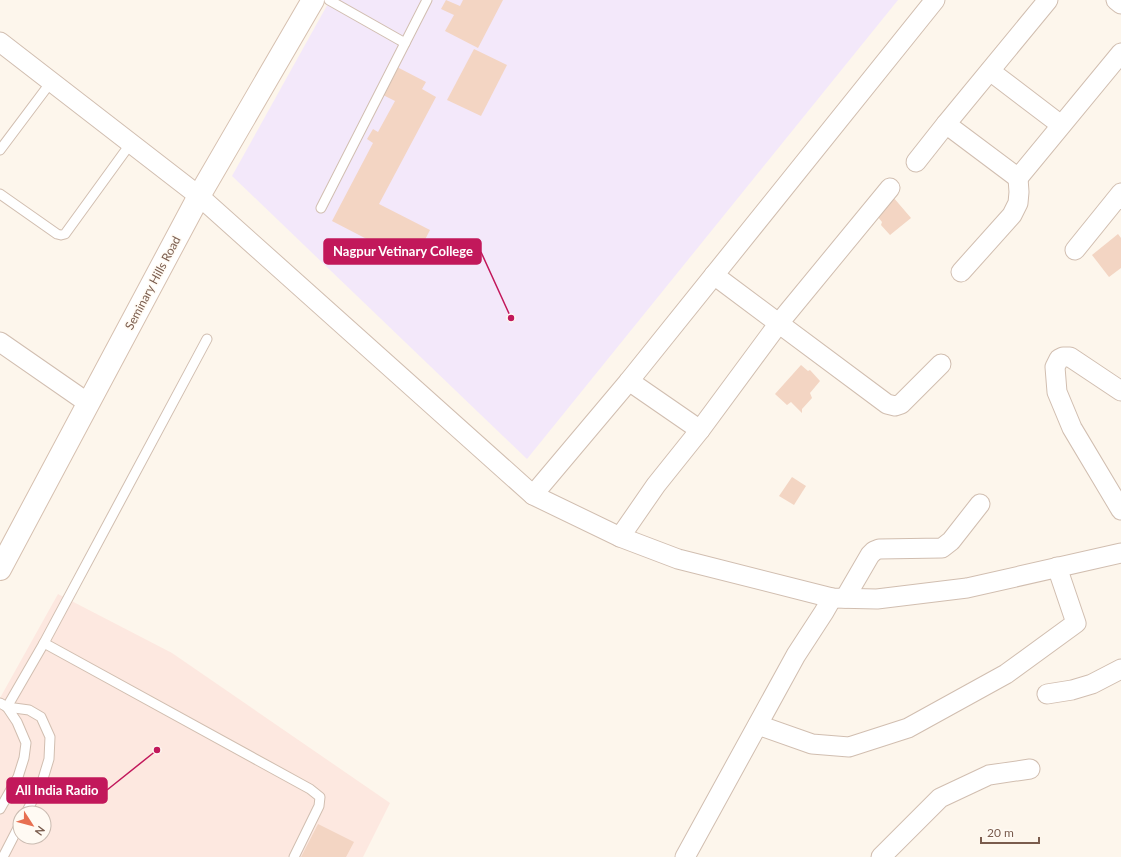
<svg xmlns="http://www.w3.org/2000/svg" width="1121" height="857" font-family="Lato,sans-serif">
	<style>
		.commercial { fill: #fde8e0; fill-rule: evenodd }
		.education { fill: #f3e8fa }
		.building { fill: #f3d5c3 }
		.lines { fill: none; stroke-linecap: round; stroke-linejoin: round }
		.lane-casing { stroke: #d1beb0; stroke-width: 11 }
		.street-casing { stroke: #d1beb0; stroke-width: 21 }
		.secondary-casing { stroke: #d6c0b0; stroke-width: 24 }
		.lane { stroke: #fff; stroke-width: 9 }
		.street { stroke: #fff; stroke-width: 19 }
		.secondary { stroke: #fff; stroke-width: 22 }
		.labels { text-anchor: middle; stroke-width: 3; stroke-linejoin: round; paint-order: stroke }
		.street-label { font-size: 12px; fill: #7a5c4d; stroke: #fffaf3 }
		.leader { fill: none; stroke: #c2185b; stroke-width: 1.5 }
		.callout-dot { fill: #c2185b; stroke: #fffaf3; stroke-width: 1.5 }
		.callout { fill: #c2185b; stroke: #c2185b; stroke-width: 1.5 }
		.callout-label { font-size: 13px; text-anchor: middle; font-weight: bold; fill: #fff }
	</style>
	<rect width="100%" height="100%" fill="#fdf6ec"/>
	<path class="commercial" d="M58,594l114,59 218,150 -27,54h-363v-159zM20,813h24v24h-24z"/>
	<polygon class="education" points="330,0 898,0 527,459 232,176"/>
	<g class="building">
		<polygon points="446,0 460,6 463,0 503,0 478,48 445,31 454,15 441,9"/>
		<polygon points="474,49 507,65 481,116 447,100"/>
		<polygon points="397,67 426,82 422,89 436,97 379,204 430,230 413,263 332,221 373,143 367,139 373,129 378,132 395,101 383,95"/>
		<polygon points="893,197 911,218 890,235 881,225 882,222 874,212"/>
		<polygon points="1118,234 1121,238 1121,268 1109,277 1092,255"/>
		<polygon points="801,365 808,371 810,370 820,381 810,393 812,398 802,409 802,413 791,402 787,405 775,394"/>
		<polygon points="792,477 806,486 794,505 779,496"/>
		<polygon points="318,824 354,842 346,857 301,857"/>
	</g>
	<g class="lines">
		<defs>
			<g id="lane">
				<polyline points="329,0 405,43"/>
				<polyline points="0,150 51,82"/>
				<polyline points="0,194 57,234 61,235 65,234 131,143"/>
				<polyline points="321,208 427,0"/>
				<polyline points="44,643 310,789 320,797 319,806 294,857"/>
				<polyline points="0,703 7,707 29,710 41,717 50,737 49,759 42,782 26,813"/>
				<polyline points="7,707 44,643 207,339"/>
				<polyline points="0,809 18,777 24,758 26,743 17,722 7,707"/>
				<polyline points="3,857 20,824"/>
			</g>
			<g id="street">
				<polyline points="1048,0 946,124 1018,178 1121,53"/>
				<polyline points="1116,0 1121,4"/>
				<polyline points="0,42 199,196 533,495 620,537 678,559 832,598 877,599 967,588 1121,553"/>
				<polyline points="990,71 1061,125"/>
				<polyline points="916,162 946,124"/>
				<polyline points="1075,250 1121,193"/>
				<polyline points="961,272 1012,215 1018,203 1019,192 1018,178"/>
				<polyline points="714,275 887,404 895,406 901,404 941,364"/>
				<polyline points="0,342 88,403"/>
				<polyline points="629,381 700,430"/>
				<polyline points="1121,391 1070,357 1063,357 1059,359 1055,367 1057,392 1072,428 1121,510"/>
				<polyline points="533,495 629,381 935,0"/>
				<polyline points="620,537 656,485 700,430 779,323 890,188"/>
				<polyline points="845,598 870,555 874,551 879,549 942,548 951,541 980,504"/>
				<polyline points="1047,694 1072,690 1092,684 1121,669"/>
				<polyline points="758,725 812,744 849,747 908,728 1006,674 1076,623 1057,567"/>
				<polyline points="685,857 796,655 824,612 832,598"/>
				<polyline points="881,857 940,798 989,775 1030,769"/>
			</g>
			<polyline id="secondary" points="0,569 199,196 313,0"/>
		</defs>
		<use href="#lane" class="lane-casing"/>
		<use href="#street" class="street-casing"/>
		<use href="#secondary" class="secondary-casing"/>
		<use href="#lane" class="lane"/>
		<use href="#street" class="street"/>
		<use href="#secondary" class="secondary"/>
	</g>
	<g class="labels">
		<g class="street-label">
			<text transform="translate(153 283) rotate(-62)" y="4">Seminary Hills Road</text>
		</g>
	</g>
	<path class="leader" d="M511 318L481 252M157 750L107 790"/>
	<g class="callout-dot">
		<circle cx="511" cy="318" r="4"/>
		<circle cx="157" cy="750" r="4"/>
	</g>
	<g class="callout">
		<rect x="324" y="239" width="157" height="25" rx="4"/>
		<rect x="7" y="778" width="100" height="25" rx="4"/>
	</g>
	<g class="callout-label">
		<text x="403" y="256">Nagpur Vetinary College</text>
		<text x="57" y="795">All India Radio</text>
	</g>
	<g transform="translate(32 825) rotate(126)"><circle r="19" fill="#fffaf3" stroke="#cabbb1"/>
	<path d="M0-3L7 15L0 10L-7 15Z" fill="#e76f51"/>
	<text y="-6" font-size="11" font-weight="bold" text-anchor="middle" fill="#7a5c4d">N</text>
	</g>
	<path d="M981 837v6h58v-6" fill="none" stroke="#7a5c4d" stroke-width="2"/>
	<text x="987" y="837" font-size="12" fill="#7a5c4d" stroke="#fffaf3" stroke-width="3" paint-order="stroke">20 m</text>
</svg>
